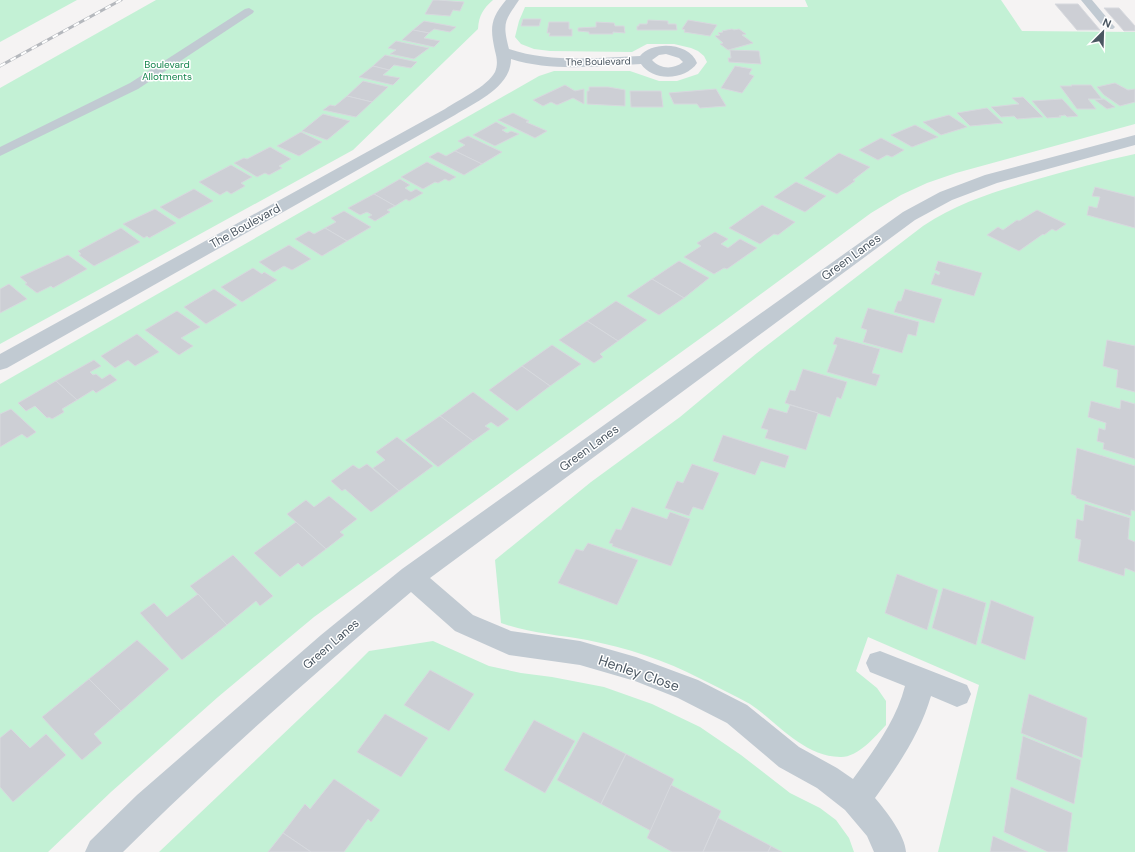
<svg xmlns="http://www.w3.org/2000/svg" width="1135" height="852" font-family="'DM Sans',sans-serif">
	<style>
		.green { fill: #c3f1d5 }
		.building { fill: #cdcfd5; stroke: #d7d9de }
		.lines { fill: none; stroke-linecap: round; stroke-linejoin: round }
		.service { fill: #c1cad2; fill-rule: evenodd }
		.minor { fill: #c1cad2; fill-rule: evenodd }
		.rail-casing { stroke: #b5b8bd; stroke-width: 3 }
		.rail { stroke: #fff; stroke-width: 2; stroke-dasharray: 6; stroke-linecap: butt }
		.labels { text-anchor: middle; stroke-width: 3; stroke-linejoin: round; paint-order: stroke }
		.far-street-label { font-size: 10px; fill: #4a5661; stroke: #fff }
		.far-park-label { font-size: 10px; fill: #17864f; stroke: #fff }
		.street-label { font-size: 12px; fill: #4a5661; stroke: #fff }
		.near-street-label { font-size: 14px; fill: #4a5661; stroke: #fff }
	</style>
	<rect width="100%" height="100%" fill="#f5f3f3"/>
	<g class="green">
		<polygon points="0,0 77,0 0,42"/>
		<path d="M156,0h337c-10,9 -14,15 -15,29l-125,121 -353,194v-256z"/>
		<polygon points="805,0 1001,0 1022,31 1135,32 1135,124 956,173 927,183 901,195 871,213 723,322 314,617 218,697 111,792 48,852 0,852 0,384 539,76 554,71 630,71 659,81 677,81 698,74 707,62 704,56 698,51 691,48 674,44 647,44 632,52 550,51 534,49 521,44 515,37 519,21 525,7 808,7"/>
		<path d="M1135,154v698h-197l41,-167 -111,-48 -12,34 21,17 9,13v24c-11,12 -29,33 -46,32 -37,-1 -62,-34 -90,-53 -16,-9 -33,-17 -49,-25 -36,-19 -74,-31 -114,-39 -29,-5 -58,-7 -86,-17l-6,-63 96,-78 89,-65 77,-64 166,-127c35,-24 74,-35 115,-47 32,-9 64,-18 97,-25z"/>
		<polygon points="433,641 489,666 521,673 552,677 604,687 652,704 700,727 741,755 790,793 820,808 836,820 849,838 854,852 159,852 338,682 369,651"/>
	</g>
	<g class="building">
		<polygon points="433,0 438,0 464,2 460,11 453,10 450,16 425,14"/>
		<polygon points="1055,4 1078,4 1100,30 1077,30"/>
		<polygon points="1104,8 1119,8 1135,26 1135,31 1124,31"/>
		<polygon points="523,19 541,19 539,26 521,26"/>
		<polygon points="648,20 668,21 668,24 676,24 677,30 637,30 637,26 639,26 639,24 647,24"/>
		<polygon points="688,20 717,25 710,36 684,32 685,30 682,29"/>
		<polygon points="424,21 456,27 450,32 434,29 429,33 413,30"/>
		<polygon points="549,22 569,22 569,29 572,29 572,36 549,36 550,33 547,33"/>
		<polygon points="596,22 614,23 615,26 624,26 625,33 613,32 613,34 589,34 589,32 578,31 578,28 596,27"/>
		<polygon points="732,29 734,30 739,29 746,34 742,35 753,43 728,50 720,44 723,43 715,36 720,35 718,33 723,32 722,31"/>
		<polygon points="413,30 429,33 424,38 440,41 434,47 402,40"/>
		<polygon points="396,41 429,48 414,59 390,54 396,50 388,48"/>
		<polygon points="730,50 759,51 761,64 729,62 728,58 731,58"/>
		<polygon points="385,55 417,62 411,68 394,65 389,70 373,66"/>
		<polygon points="373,66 389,70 383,75 400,78 393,85 359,77"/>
		<polygon points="735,66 752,69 749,74 754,76 742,93 721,88"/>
		<polygon points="363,81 388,87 372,102 347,96"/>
		<polygon points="1115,83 1128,90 1135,89 1135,102 1120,106 1104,95 1097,87"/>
		<polygon points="565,85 575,91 584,89 584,104 573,98 557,105 551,102 543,106 533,100"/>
		<polygon points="1071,85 1091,85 1102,99 1088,99 1096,109 1077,109 1060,86 1072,86"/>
		<polygon points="589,87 608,87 625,90 625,106 587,104 587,91 589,91"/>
		<polygon points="716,89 726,106 700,108 697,104 674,104 669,93"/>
		<polygon points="630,91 661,91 663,107 631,107"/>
		<polygon points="347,96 372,102 356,117 323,110 330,105 335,106"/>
		<polygon points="1023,97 1043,117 1017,119 1014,116 1001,117 991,107 1019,104 1012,98"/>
		<polygon points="1062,99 1078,116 1067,117 1065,115 1059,116 1061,117 1047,118 1032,101"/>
		<polygon points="1104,99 1115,107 1107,109 1095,100"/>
		<polygon points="987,108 1003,123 970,126 957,113"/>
		<polygon points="513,113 529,121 526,122 547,131 535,138 498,120"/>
		<polygon points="323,114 350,121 327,140 302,131"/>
		<polygon points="949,115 967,127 941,135 923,122"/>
		<polygon points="496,122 507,128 502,130 507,133 511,131 519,134 495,146 473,135"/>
		<polygon points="915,125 938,137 912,147 891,135"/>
		<polygon points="301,132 322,142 299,156 277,146"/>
		<polygon points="468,136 502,152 482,164 455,151 465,145 458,141"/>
		<polygon points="881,138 904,150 892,157 887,155 878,160 859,150"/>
		<polygon points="270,147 291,159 279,166 282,168 269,175 265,173 257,177 234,163 244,158 247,159"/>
		<polygon points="455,151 482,164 464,175 429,157 438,152 446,156"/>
		<polygon points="839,153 870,167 853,180 855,181 837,194 804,178"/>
		<polygon points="427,162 456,177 449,181 445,179 438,183 435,182 423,189 401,177"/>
		<polygon points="231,165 252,177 241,183 245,186 231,194 227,191 220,195 199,182"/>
		<polygon points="400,179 410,185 405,188 411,192 416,189 423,193 409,201 406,199 395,206 374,194"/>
		<polygon points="796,182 826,196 805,212 774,197"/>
		<polygon points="1095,187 1135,197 1135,228 1087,215 1089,206 1097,208 1100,197 1092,196"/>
		<polygon points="194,189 213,201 179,219 160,207"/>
		<polygon points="374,194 395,206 387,210 390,212 375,221 368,217 372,215 367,212 360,215 348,208"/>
		<polygon points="762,205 795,222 778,235 774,234 760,244 729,228"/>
		<polygon points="155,209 176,223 149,238 147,236 144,238 123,224"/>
		<polygon points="1037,210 1066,224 1056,231 1052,229 1044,235 1043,234 1019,251 987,235 998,227 1003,230 1017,220 1019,221"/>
		<polygon points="344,211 371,227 347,241 325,228 336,222 331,218"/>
		<polygon points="121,228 140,242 94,266 79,255 81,254 78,251"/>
		<polygon points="325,228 347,241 322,256 295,239 309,231 314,234"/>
		<polygon points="715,232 728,239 721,244 728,248 740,239 757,248 727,269 724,268 714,274 684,257 701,246 697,243"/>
		<polygon points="289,245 311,259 292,270 284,266 274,272 259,262"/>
		<polygon points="68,255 87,269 53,288 51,286 37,293 25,284 27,283 20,277"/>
		<polygon points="679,261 709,278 684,298 652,279"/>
		<polygon points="938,261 982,273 974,296 931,284 935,273 939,275 940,272 935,270"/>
		<polygon points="253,268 262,274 264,272 277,280 242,302 221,287"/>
		<polygon points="652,279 684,298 659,315 627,296"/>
		<polygon points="9,284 27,299 0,313 0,289"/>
		<polygon points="214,289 237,305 206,324 184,307"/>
		<polygon points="905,289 942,299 934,323 894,312 898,301 901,301"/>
		<polygon points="616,301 647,320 618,341 587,321"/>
		<polygon points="868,308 919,322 916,336 908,334 902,353 863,342 867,330 861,328"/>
		<polygon points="177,311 200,327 181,338 193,346 179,355 145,330"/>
		<polygon points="587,321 618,341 600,354 603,357 594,363 559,340"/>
		<polygon points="137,334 159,352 135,366 128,360 115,368 101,356"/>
		<polygon points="836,337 880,349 872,373 880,375 876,386 827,372 837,345 833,344"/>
		<polygon points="1107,340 1135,346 1135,392 1116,387 1118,370 1103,366"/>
		<polygon points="552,345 581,364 550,386 522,366"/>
		<polygon points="94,360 101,366 90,372 93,375 96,374 102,379 110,374 117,380 96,393 93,390 77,400 56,381"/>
		<polygon points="522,366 550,386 517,411 489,390"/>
		<polygon points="803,369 847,382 841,399 837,397 830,417 785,403 790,390 795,391"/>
		<polygon points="56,381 77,400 62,409 64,412 52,419 49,417 47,418 35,406 26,411 18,403"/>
		<polygon points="473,392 509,419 498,427 491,422 485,426 490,429 473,441 440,416"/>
		<polygon points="1121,400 1135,404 1135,459 1103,449 1104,443 1097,441 1099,428 1105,430 1106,423 1088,417 1091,401 1120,409"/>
		<polygon points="790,405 818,413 806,450 765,438 768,430 761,428 769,408 787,413"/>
		<polygon points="11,409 36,432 27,438 22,434 0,447 0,414"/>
		<polygon points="440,416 473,441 438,467 405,440"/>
		<polygon points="723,435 789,456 785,468 761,461 755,475 713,461"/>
		<polygon points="397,437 433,466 399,491 373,468 385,460 376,452"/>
		<polygon points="1077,448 1135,466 1135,511 1131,510 1131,516 1076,498 1076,496 1071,494"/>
		<polygon points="367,464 399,491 371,512 345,489 342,491 331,481 353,465 359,469"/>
		<polygon points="692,464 719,473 703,510 693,507 689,516 665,508 677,481 683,483"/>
		<polygon points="329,496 357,519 340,532 344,535 326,549 287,514 306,500 314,507"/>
		<polygon points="1085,504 1130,518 1128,539 1135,542 1135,572 1125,568 1124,576 1078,561 1081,540 1075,538 1077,519 1083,521"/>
		<polygon points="632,507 667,519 670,512 690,519 671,566 612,546 613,544 609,543 616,529 621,530"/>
		<polygon points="296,522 326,549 302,567 298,563 280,577 254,553"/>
		<polygon points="588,543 638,560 617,605 558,583 576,549 583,551"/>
		<polygon points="233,555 273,596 260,606 256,601 227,625 190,586"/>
		<polygon points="897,574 938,590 927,630 885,613"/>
		<polygon points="943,588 986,603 976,645 932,628"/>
		<polygon points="198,594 227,625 182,660 140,613 154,603 167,617"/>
		<polygon points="991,600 1034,617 1025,660 981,643"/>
		<polygon points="137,640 169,669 121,711 89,679"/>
		<polygon points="430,670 474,694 449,731 404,705"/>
		<polygon points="89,679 121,711 94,734 102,743 82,760 42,717"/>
		<polygon points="1029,694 1087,718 1082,758 1021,733"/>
		<polygon points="385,714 428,738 401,777 357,752"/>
		<polygon points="534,720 575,741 545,793 504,770"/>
		<polygon points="11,729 30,748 46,734 66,755 13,802 0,787 0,738"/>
		<polygon points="583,732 626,754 601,804 557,780"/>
		<polygon points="1023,736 1081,760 1074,804 1016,779"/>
		<polygon points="626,754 674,779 651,831 601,804"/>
		<polygon points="334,779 380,810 371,822 368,819 344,852 311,852 283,833 305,804 310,809"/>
		<polygon points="671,785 721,811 703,852 672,852 647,838"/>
		<polygon points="1011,787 1072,813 1067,852 1048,852 1004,832"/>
		<polygon points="718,818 771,846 768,852 703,852"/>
		<polygon points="283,833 311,852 268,852"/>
		<polygon points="993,836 1028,852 990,852"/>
		<polygon points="771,846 782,852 768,852"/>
	</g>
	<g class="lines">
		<g class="service">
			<polygon points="1081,0 1092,0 1113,25 1115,27 1113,29 1105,29"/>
			<polygon points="249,8 254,11 253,13 138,89 0,156 0,147 130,83 245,9"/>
		</g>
		<g class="minor">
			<path d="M506,0h13c-14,21 -17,22 -10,49 42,14 87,9 131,7 13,-16 50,-13 57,7 -11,17 -44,19 -56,1 -43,2 -89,8 -130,-5 0,28 -35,43 -56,56l-448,253 -7,2v-16l445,-245c13,-9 42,-22 50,-37 3,-7 2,-14 0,-21 -5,-23 -5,-32 11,-51zM666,54l13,4 4,4c-10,8 -23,7 -31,-2l7,-5z"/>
			<path d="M1135,135v10l-138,38 -45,17 -37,20 -485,358 43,37 38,16 69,10 56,16 62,23 49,25 52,42 38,21 16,11c21,-29 43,-58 52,-93l-35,-14 -4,-9 4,-9 10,-3 87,34 4,9 -4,9 -10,4 -26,-11c-11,38 -34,71 -56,102 11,13 30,37 31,54h-32l-7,-16 -22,-26 -28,-22 -38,-21 -52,-44 -49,-25 -43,-17 -55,-16 -71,-10 -54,-24 -44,-39c-99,83 -196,169 -288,260h-38l5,-11 47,-46 184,-160 81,-66 501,-357 37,-20 45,-17z"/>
		</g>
		<defs>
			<polyline id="rail" points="0,66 121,0"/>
		</defs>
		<use href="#rail" class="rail-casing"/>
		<use href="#rail" class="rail"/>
	</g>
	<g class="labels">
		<g class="far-street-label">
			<text transform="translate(598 61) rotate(-1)" y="4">The Boulevard</text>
		</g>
		<g class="far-park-label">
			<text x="167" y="68">Boulevard<tspan x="167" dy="12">Allotments</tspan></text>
		</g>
		<g class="street-label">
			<text transform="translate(245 226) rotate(-29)" y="4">The Boulevard</text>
			<text transform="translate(851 257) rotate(-36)" y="4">Green Lanes</text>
			<text transform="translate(589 448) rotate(-36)" y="4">Green Lanes</text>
			<text transform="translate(331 644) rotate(-41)" y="4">Green Lanes</text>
		</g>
		<g class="near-street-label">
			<text transform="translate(639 673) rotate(19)" y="5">Henley Close</text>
		</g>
	</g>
	<g transform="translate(1103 32) rotate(23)" stroke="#ffffff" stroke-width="3" paint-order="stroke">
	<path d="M0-3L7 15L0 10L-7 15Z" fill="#4a5661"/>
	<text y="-6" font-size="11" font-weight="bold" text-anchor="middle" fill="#4a5661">N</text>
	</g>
</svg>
